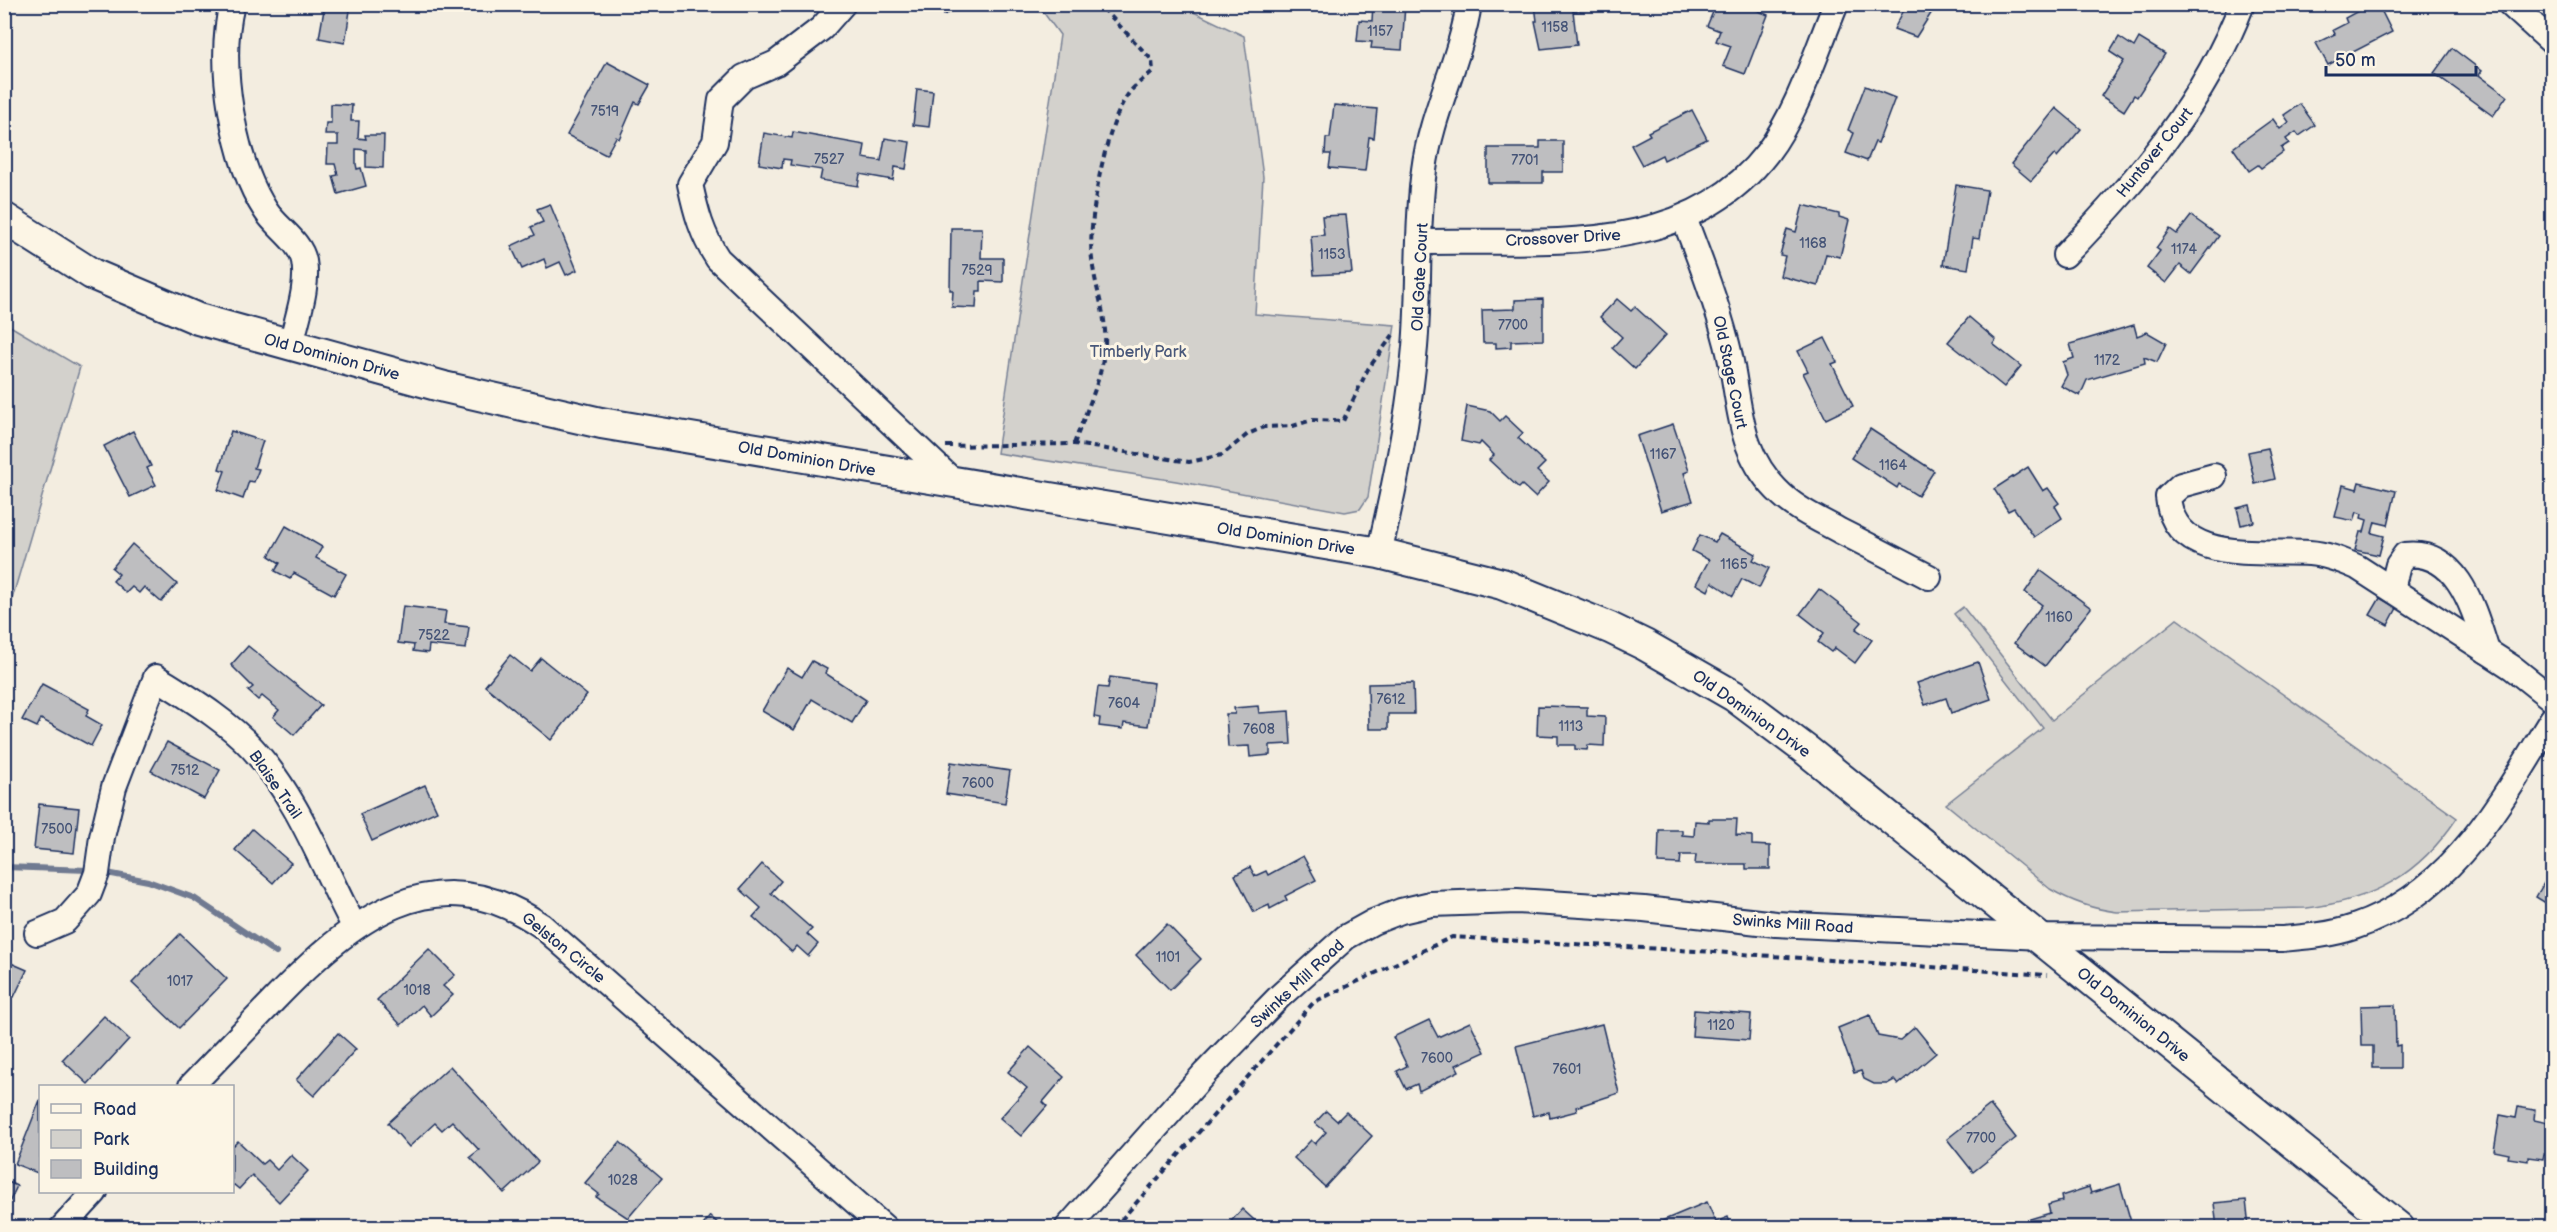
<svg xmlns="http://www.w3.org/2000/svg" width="2557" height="1232" font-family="'Balsamiq Sans',sans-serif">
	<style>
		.green { fill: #d3d1cc; stroke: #778095; stroke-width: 1.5 }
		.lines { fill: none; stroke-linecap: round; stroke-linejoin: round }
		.stream { stroke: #707a91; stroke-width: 6 }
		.building { fill: #bebec0; stroke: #1b2f5e; stroke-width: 1.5 }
		.minor-casing { stroke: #1b2f5e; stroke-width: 28 }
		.major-casing { stroke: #1b2f5e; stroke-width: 34 }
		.path { stroke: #1b2f5e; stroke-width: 4; stroke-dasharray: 6 4.5; stroke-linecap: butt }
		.minor { stroke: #fcf5e5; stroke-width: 24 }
		.major { stroke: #fcf5e5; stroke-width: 30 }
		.labels { text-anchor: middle; stroke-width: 6; stroke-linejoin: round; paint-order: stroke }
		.number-label { font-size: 14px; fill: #445376 }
		.street-label { font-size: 16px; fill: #1b2f5e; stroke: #fcf5e5 }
		.park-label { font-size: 16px; fill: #49587a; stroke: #fcf5e5 }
	</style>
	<rect width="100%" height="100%" fill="#f3ede0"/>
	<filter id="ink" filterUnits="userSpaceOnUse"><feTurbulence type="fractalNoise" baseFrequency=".0167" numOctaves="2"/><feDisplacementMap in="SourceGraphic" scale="12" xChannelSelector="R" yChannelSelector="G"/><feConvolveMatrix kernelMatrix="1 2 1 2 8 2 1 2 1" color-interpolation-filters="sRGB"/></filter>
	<g filter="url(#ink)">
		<g class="green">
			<polygon points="1038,5 1179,5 1244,36 1263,177 1255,314 1395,325 1368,497 1360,509 1345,512 1176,481 997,453 1060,35"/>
			<polygon points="5,323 80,367 5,623"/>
			<path d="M1963,607l89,113 125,-101 280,199c-38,57 -83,82 -150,90l-190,4c-25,-3 -45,-10 -67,-23l-104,-85 97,-76 -89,-114z"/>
		</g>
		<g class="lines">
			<g class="stream">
				<polyline points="4,867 88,870"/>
				<polyline points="107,873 148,881 194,898 276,953"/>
			</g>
		</g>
		<g class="building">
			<polygon points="325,4 351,4 345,43 319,38"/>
			<polygon points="939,4 959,4 961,7 944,15"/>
			<polygon points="1373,4 1405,4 1402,50 1371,48 1372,42 1357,41 1359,20 1372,21"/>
			<polygon points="1584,4 1584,10 1573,11 1577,45 1541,49 1535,21 1537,21 1535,5"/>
			<polygon points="1730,4 1743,4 1768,15 1745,74 1723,66 1731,46 1716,41 1720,31 1707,26 1716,5 1727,10"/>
			<polygon points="1900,4 1937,4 1916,37 1894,29 1904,10 1899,7"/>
			<polygon points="2371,4 2378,4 2392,32 2328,65 2316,43 2335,34 2333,30 2347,23 2345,18"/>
			<polygon points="2119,37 2134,47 2139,38 2165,54 2137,97 2134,95 2124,111 2101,96 2124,61 2110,52"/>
			<polygon points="2452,48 2482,71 2479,75 2507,96 2493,116 2434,73"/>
			<polygon points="607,62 650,85 639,104 635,102 619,139 616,137 606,155 567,135"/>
			<polygon points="1865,86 1895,98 1878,143 1875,142 1867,161 1846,153 1854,133 1848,130"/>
			<polygon points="917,89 933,91 929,127 913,125"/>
			<polygon points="331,104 352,105 351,121 359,121 358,138 366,139 365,135 384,135 383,168 366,167 366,150 356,149 356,164 357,169 361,168 366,186 338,194 333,176 338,175 335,164 327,164 328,145 338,145 338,135 325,135 326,123 331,123"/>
			<polygon points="2300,104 2315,125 2299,136 2296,132 2286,139 2289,143 2281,148 2283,152 2261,168 2258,165 2249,171 2233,148 2273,119 2280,129 2289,122 2284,115"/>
			<polygon points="1334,105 1377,109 1374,138 1369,137 1365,171 1329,168 1331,154 1325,154 1326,138 1330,138"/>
			<polygon points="2056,108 2081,129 2057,157 2055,154 2031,181 2011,164"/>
			<polygon points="1692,110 1707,139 1664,160 1662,155 1642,165 1631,145 1650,135 1648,132"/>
			<polygon points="793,132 865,145 863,158 881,161 885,138 910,142 906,169 895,167 893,180 860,174 858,186 820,180 822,170 790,165 791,160 783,159 782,168 759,164 764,133 792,138"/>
			<polygon points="1540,141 1563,141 1563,172 1543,172 1543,183 1488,183 1488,148 1540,148"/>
			<polygon points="1956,185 1987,190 1979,239 1973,238 1968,269 1943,265"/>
			<polygon points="550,204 577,270 566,275 560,262 547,268 544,259 522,269 511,246 535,235 531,227 543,222 537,209"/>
			<polygon points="1803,205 1839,214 1839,217 1849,220 1840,257 1826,254 1818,286 1780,276 1785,256 1780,255 1787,229 1796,232"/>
			<polygon points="1346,215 1352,273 1314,275 1311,236 1324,235 1322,216"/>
			<polygon points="2191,216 2219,236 2191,274 2180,265 2166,283 2147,268 2160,251 2156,248 2170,229 2177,234"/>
			<polygon points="951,228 982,228 981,258 1003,258 1003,282 981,281 981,291 977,291 976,308 952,307 953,290 950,290"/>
			<polygon points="1543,299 1543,340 1511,341 1511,347 1496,348 1496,343 1483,343 1482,310 1515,309 1515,300"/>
			<polygon points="1617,299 1631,311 1635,307 1666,335 1635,369 1612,348 1622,337 1600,317"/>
			<polygon points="1969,317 1996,340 1993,344 2021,366 2004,387 1948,342"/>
			<polygon points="2134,325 2137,336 2147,332 2166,343 2157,362 2144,357 2145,363 2087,380 2080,396 2061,386 2067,375 2063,362 2074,358 2070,344"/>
			<polygon points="1825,338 1837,362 1832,364 1853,406 1826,419 1803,373 1808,371 1798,351"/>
			<polygon points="1467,406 1490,411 1500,421 1505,416 1523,433 1518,438 1545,463 1537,471 1549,482 1535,497 1522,485 1519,488 1489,460 1494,455 1481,442 1479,445 1461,441"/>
			<polygon points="1673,424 1689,471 1684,473 1693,501 1661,511 1637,436"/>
			<polygon points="1870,429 1934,471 1918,496 1899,484 1897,488 1851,458"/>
			<polygon points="133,431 151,466 147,468 156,485 130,497 104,446"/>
			<polygon points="231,431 263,441 254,468 259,469 254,482 249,481 243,499 218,490 225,471 219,469"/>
			<polygon points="2268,448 2275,479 2255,484 2248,452"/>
			<polygon points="2028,467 2043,491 2048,488 2059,503 2055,506 2062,518 2034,537 2014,508 2008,511 1994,489"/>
			<polygon points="2359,482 2396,491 2388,525 2375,522 2372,533 2384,536 2379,555 2355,550 2360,532 2364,532 2367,520 2361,518 2362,514 2357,512 2354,521 2335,517 2343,485 2357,489"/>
			<polygon points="2250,505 2254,522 2241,525 2237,508"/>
			<polygon points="286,526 322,547 316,558 346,574 334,595 294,573 290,579 275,571 280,563 269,556"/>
			<polygon points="1720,534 1756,554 1753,560 1769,568 1759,588 1742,579 1733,596 1712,582 1708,591 1696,584 1709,560 1692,551 1700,535 1715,542"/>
			<polygon points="132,544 177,584 161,602 144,587 139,593 132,587 126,593 113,581 119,574 112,568"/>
			<polygon points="2040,570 2091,608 2045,666 2014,643 2042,605 2025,592"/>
			<polygon points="1819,589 1862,622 1856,629 1872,640 1855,663 1835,648 1831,652 1818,642 1824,633 1800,614"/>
			<polygon points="2380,598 2397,608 2388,625 2370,615"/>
			<polygon points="403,606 446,611 444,624 469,627 466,649 429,645 428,653 413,651 414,645 398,643"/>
			<polygon points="248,646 321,705 294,735 273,717 279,710 262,696 258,700 248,691 253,687 231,665"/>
			<polygon points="510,655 530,671 541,658 587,695 551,740 485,686"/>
			<polygon points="812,661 827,669 825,673 866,700 852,723 812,699 794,730 762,711 787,668 802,677"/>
			<polygon points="1978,662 1991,699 1951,713 1946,698 1925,705 1917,683"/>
			<polygon points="1110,677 1154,683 1148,726 1124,723 1123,729 1099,726 1100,718 1094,717 1098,687 1108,688"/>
			<polygon points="1413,683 1414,714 1388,714 1388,729 1369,729 1368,684"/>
			<polygon points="42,684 89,709 86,716 102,725 91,746 41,719 37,727 22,720"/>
			<polygon points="1258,706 1259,713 1289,711 1291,744 1270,745 1270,755 1250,757 1249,746 1228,747 1226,714 1235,714 1234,708"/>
			<polygon points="1538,706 1587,707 1587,716 1605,717 1604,746 1588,745 1587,750 1575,749 1575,745 1558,745 1558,736 1537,735"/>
			<polygon points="167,742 220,770 204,799 151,771"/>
			<polygon points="951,762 1010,771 1005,803 946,794"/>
			<polygon points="425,785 437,811 372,841 360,814"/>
			<polygon points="39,804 79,808 74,853 34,849"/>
			<polygon points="1709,819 1737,819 1736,835 1752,836 1752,845 1770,846 1770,869 1746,869 1746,864 1695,864 1696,855 1681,855 1680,864 1658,863 1659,830 1682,830 1682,835 1694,836 1695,821 1709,822"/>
			<polygon points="252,829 291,863 273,883 235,850"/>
			<polygon points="1303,856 1316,880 1285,896 1287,900 1270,909 1269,905 1254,912 1235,875 1250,867 1255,876 1266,871 1268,875"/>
			<polygon points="762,864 781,881 771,893 812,929 807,934 818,944 808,956 797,946 792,952 753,917 761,908 740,889"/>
			<polygon points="2552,869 2552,907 2536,897"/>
			<polygon points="1167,924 1201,959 1170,990 1136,955"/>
			<polygon points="180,934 227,979 179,1028 132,983"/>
			<polygon points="429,949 455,975 443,986 453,995 431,1016 422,1005 401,1025 377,1000"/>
			<polygon points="4,960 27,970 14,997 4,993"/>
			<polygon points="2395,1005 2396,1046 2400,1045 2400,1068 2373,1068 2373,1046 2362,1046 2361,1006"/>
			<polygon points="1694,1010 1751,1014 1749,1040 1692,1036"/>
			<polygon points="1870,1015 1878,1036 1900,1040 1915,1027 1936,1053 1898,1085 1894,1080 1887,1084 1874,1084 1864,1079 1861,1071 1854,1073 1838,1028"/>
			<polygon points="104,1016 129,1039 88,1084 62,1060"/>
			<polygon points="1429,1020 1438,1037 1470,1022 1485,1052 1456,1065 1459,1071 1419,1091 1417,1084 1406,1089 1397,1071 1407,1066 1393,1037"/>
			<polygon points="1602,1024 1619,1093 1576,1107 1577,1111 1550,1118 1549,1112 1533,1116 1516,1046"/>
			<polygon points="338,1033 356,1049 314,1096 296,1080"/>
			<polygon points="1030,1047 1064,1077 1043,1102 1047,1106 1021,1136 1000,1118 1027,1088 1008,1072"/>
			<polygon points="450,1066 538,1162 504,1193 470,1157 479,1150 452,1121 442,1130 435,1123 409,1147 388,1123"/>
			<polygon points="40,1100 40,1174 15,1164"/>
			<polygon points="1990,1105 2016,1138 1973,1172 1947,1139"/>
			<polygon points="2518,1107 2535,1110 2534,1120 2552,1124 2552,1161 2551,1155 2544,1154 2543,1159 2528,1157 2528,1161 2508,1158 2509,1154 2494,1151 2500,1115 2516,1118"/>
			<polygon points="1326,1111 1337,1121 1346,1112 1372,1136 1325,1187 1294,1158 1311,1140 1315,1144 1326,1132 1315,1123"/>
			<polygon points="238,1141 262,1164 267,1160 277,1170 291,1155 308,1171 279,1202 252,1175 239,1189 234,1185 232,1186 232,1147"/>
			<polygon points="620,1142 662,1178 628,1218 596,1197 599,1194 585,1183"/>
			<polygon points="4,1180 17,1186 5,1211 4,1210"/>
			<polygon points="2120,1184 2131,1222 2113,1228 2032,1228 2030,1219 2050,1213 2048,1205 2062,1201 2061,1196 2089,1187 2091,1193"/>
			<polygon points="2246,1200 2249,1228 2217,1228 2214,1203"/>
			<polygon points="1707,1202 1716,1222 1728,1217 1732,1228 1645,1228"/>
			<polygon points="1242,1209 1263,1228 1225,1228"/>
			<polygon points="710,1216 723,1228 701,1228"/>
			<polygon points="158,1219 167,1228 150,1228"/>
		</g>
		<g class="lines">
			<defs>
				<g id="minor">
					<path d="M232,4c-15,59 1,157 34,207 11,17 34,30 38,50 5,26 -8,59 -13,85"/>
					<path d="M843,4l-21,24 -46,35 -32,14 -23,23 -6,42 -25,42c6,28 12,51 28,75l237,224"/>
					<polyline points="2510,4 2552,42"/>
					<path d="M1684,218c16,42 32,83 43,126 15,56 7,107 55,151 16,15 38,25 58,36 30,15 60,31 89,46"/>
					<path d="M1420,242c120,-3 265,18 347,-89 31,-41 49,-101 69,-149"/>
					<path d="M2065,255c72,-74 140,-153 177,-251"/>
					<path d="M2214,476l-33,9 -13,12c6,68 92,53 141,56 17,1 32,7 48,14l156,101 39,31"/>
					<path d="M1379,553c16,-67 30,-137 36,-206 5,-58 1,-118 9,-177 7,-57 36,-108 45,-166"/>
					<path d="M2392,589l6,-24 7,-10c54,-6 69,56 82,96"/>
					<path d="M37,933l28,-12 24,-27 8,-21 5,-36 12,-50 42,-110c33,21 69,42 96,71 47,51 70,118 102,178"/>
					<path d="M191,1086c27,-28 55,-57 82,-85 77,-80 160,-150 269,-75l343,302"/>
					<polyline points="62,1228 95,1192"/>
					<path d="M1067,1228l138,-155 75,-77 66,-59 27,-15 28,-11 30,-7 86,-3 127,8 132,15 265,13 241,2c24,-2 49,-4 72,-12 99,-33 147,-126 198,-208"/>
				</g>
				<polyline id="major" points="4,218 92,274 198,319 444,387 601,423 1379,553 1502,584 1610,628 1645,645 1734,696 1806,750 2399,1228"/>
			</defs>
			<use href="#minor" class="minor-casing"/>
			<use href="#major" class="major-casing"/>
			<g class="path">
				<path d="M1074,444c11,-31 29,-66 31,-100 2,-30 -10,-55 -13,-85 -5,-37 14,-136 37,-166 6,-8 16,-15 24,-22l-1,-11 -53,-56"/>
				<polyline points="946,446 1074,444 1189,462 1222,455 1248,434 1264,427 1293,426 1312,420 1343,421 1368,369 1393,335"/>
				<polyline points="1114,1228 1314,1002 1452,937 1714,952 2047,975"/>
			</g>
			<use href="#minor" class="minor"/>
			<use href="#major" class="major"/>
		</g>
	</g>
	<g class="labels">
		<g class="number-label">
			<text x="1555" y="32">1158</text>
			<text x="1380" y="36">1157</text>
			<text x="605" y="116">7519</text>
			<text x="829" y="164">7527</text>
			<text x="1525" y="165">7701</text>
			<text x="1813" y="248">1168</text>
			<text x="2184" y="254">1174</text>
			<text x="1332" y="259">1153</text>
			<text x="977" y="275">7529</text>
			<text x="1513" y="330">7700</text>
			<text x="2107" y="365">1172</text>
			<text x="1663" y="459">1167</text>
			<text x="1893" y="470">1164</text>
			<text x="1734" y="569">1165</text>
			<text x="2059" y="622">1160</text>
			<text x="434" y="640">7522</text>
			<text x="1391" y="704">7612</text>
			<text x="1124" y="708">7604</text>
			<text x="1571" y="731">1113</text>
			<text x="1259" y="734">7608</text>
			<text x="185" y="775">7512</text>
			<text x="978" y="788">7600</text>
			<text x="57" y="834">7500</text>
			<text x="1168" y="962">1101</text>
			<text x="180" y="986">1017</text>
			<text x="417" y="995">1018</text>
			<text x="1721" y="1030">1120</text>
			<text x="1437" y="1063">7600</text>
			<text x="1567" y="1074">7601</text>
			<text x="1981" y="1143">7700</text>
			<text x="623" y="1185">1028</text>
		</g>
		<g class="street-label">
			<text transform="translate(2154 152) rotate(-51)" y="6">Huntover Court</text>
			<text transform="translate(1563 237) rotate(-3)" y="6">Crossover Drive</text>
			<text transform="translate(1419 277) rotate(-87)" y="6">Old Gate Court</text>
			<text transform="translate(332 356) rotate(15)" y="6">Old Dominion Drive</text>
			<text transform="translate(1731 372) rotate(78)" y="6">Old Stage Court</text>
			<text transform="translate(807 458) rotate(10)" y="6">Old Dominion Drive</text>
			<text transform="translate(1286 538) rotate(9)" y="6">Old Dominion Drive</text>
			<text transform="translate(1752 713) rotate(35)" y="6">Old Dominion Drive</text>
			<text transform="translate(276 784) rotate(55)" y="6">Blaise Trail</text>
			<text transform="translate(1793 923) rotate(4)" y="6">Swinks Mill Road</text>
			<text transform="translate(564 947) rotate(39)" y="6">Gelston Circle</text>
			<text transform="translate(1297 983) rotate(-43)" y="6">Swinks Mill Road</text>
			<text transform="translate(2134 1014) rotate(39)" y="6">Old Dominion Drive</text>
		</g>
		<g class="park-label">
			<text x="1138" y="357">Timberly Park</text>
		</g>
	</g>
	<rect width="2557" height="1232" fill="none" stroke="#fcf5e5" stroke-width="24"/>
	<rect x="12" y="12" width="2533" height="1208" fill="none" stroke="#1b2f5e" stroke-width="2" filter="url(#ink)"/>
	<rect x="39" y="1085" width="195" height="108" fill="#fcf5e5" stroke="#a2a6af" stroke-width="1.5"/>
	<rect x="51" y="1104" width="30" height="9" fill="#fcf5e5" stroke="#a2a6af" stroke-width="1.5"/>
	<text x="93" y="1115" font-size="18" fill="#1b2f5e">Road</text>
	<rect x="51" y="1130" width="30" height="18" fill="#d3d1cc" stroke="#a2a6af" stroke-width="1.5"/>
	<text x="93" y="1145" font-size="18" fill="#1b2f5e">Park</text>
	<rect x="51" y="1160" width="30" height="18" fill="#bebec0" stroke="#a2a6af" stroke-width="1.5"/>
	<text x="93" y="1175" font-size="18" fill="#1b2f5e">Building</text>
	<path d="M2326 66v9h150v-9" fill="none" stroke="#1b2f5e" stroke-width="3"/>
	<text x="2335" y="66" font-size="18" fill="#1b2f5e" stroke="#fcf5e5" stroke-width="4.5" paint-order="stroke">50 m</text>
</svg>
